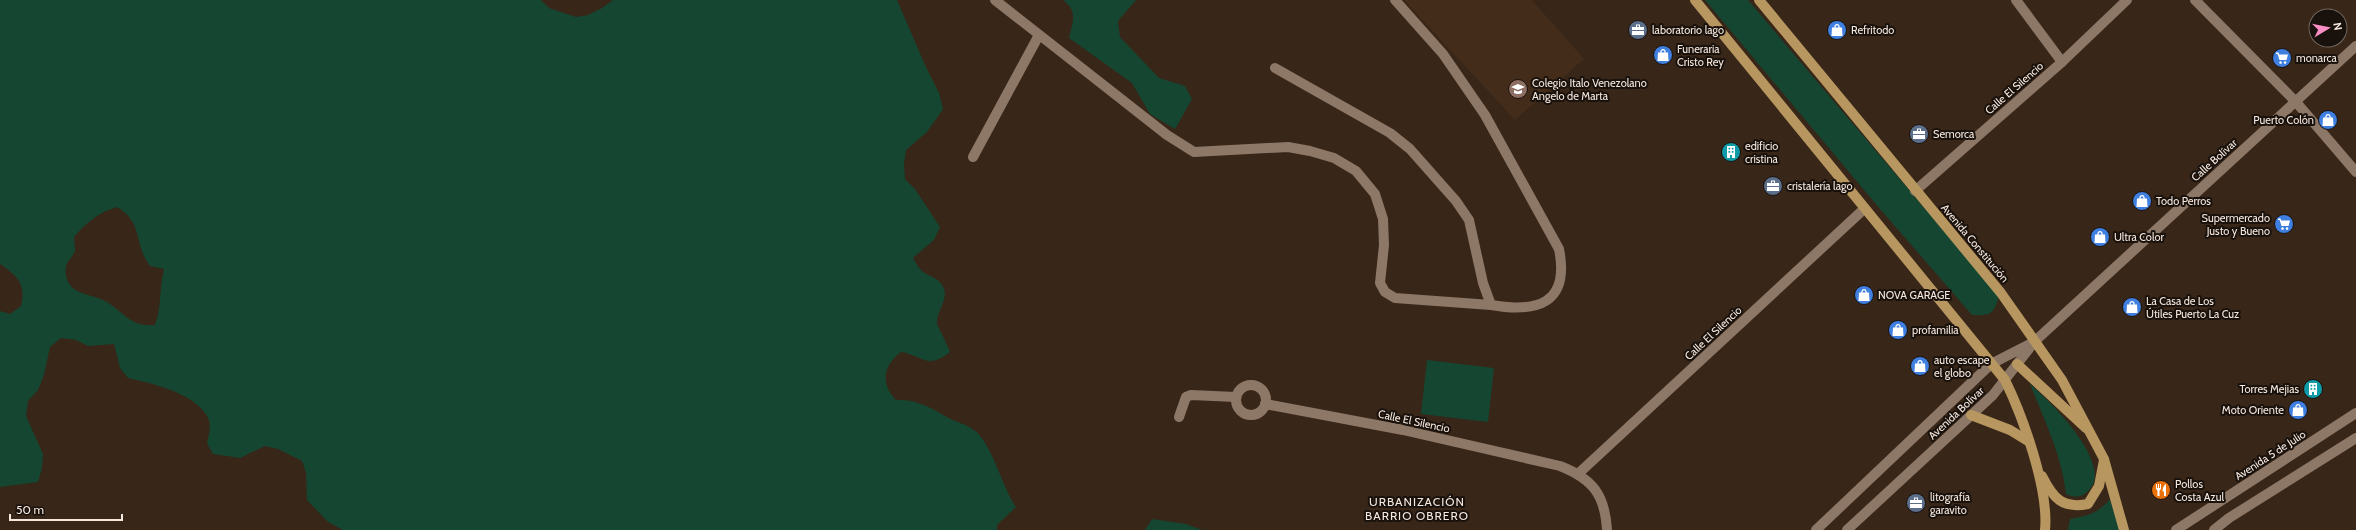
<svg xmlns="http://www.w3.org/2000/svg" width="2356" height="530" font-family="Cabin,sans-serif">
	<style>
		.built { fill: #442c1a }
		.green { fill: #154631; fill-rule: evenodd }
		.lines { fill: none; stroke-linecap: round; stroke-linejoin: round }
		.minor { stroke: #8d7767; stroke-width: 10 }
		.major { stroke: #b7965f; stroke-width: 10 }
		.labels { text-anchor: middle; stroke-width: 4; stroke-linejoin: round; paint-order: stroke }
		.poi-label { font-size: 11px; fill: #f5e8df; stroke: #19110b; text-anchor: start }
		.street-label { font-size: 11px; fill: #f5e8df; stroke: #19110b }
		.neighbourhood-label { font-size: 12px; letter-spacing: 1px; fill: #f5e8df; stroke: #19110b }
	</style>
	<rect width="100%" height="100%" fill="#382618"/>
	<polygon class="built" points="1404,0 1532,0 1584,59 1515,120"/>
	<g class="green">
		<path d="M0,0h541l8,8 27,9 12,-2 14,-7 11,-8h284l28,65 14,28 4,16 -16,23 -21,18 -2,14 1,15 10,10 25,38 -6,13 -21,18c2,3 4,8 7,11 5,7 17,7 22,16 9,13 -6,25 -5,39 1,2 11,22 13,28 -23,18 -26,4 -49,0 -18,14 -21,31 -5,48 20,-1 34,7 51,17 8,5 20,7 27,13 18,13 28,57 42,77l-19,18v5h-654l-15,-8 -21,-22 -1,-27 -4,-12 -24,-12 -13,-3 -25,12 -27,-4 -6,-11c2,-9 5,-19 0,-27 -13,-23 -56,-33 -79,-38l-8,-10 -6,-24 -26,2 -12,-6 -15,-2 -11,9 -6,28 -6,15 -10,11 -2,15 17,38 -1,14 -4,14 -38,5v-176l10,3 11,-8c5,-22 -3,-30 -21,-42zM117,207c27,16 16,36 33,59l14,3c-5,19 -2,38 -9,56 -25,2 -30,-12 -48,-23 -15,-9 -38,-6 -41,-27 -3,-13 7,-16 9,-25 0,-4 -1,-9 -1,-13 12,-14 25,-25 43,-30z"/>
		<path d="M1063,0h73l-18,21 2,16 39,41 26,8 7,13 -17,30 -25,-15 -18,-31 -63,-45c4,-16 9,-27 -6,-38z"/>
		<path d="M1705,0h43l251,296c-5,18 -8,20 -27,19l-98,-113z"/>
		<polygon points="1427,360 1494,368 1488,422 1421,414"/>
		<path d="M2030,384c19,16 86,81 58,107 -7,7 -12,7 -22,3 -4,-38 -22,-75 -36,-110z"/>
		<path d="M2110,499l10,31h-52l2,-11c17,-3 29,-6 40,-20z"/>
		<polygon points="1152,519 1186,524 1202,530 1145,530"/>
	</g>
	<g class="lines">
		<g class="minor">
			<polyline points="995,0 1167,135 1194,152 1288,147 1310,151 1334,158 1356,171 1375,194 1383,219 1384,245 1380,283 1385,292 1395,298 1491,305"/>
			<polyline points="2016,0 2062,62"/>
			<polyline points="2195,0 2296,102 2356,172"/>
			<path d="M1275,68l115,65 20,16 46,52 13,19 14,63 8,22c46,8 79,-1 68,-56l-74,-134 -42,-61 -48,-54"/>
			<polyline points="973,157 1039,35"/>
			<polyline points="1915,191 2062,62 2127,0"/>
			<circle cx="1251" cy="400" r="15"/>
			<path d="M1265,404l138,26 157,36c33,13 45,29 47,64"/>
			<polyline points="1179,417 1186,397 1191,395 1236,397"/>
			<polyline points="1579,473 1864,209"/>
			<polyline points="1816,530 1991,364 2032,343"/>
			<polyline points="1847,530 1993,395 2035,341 2356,46"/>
			<polyline points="2176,530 2356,413"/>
			<polyline points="2214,530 2229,518 2356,438"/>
		</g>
		<g class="major">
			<path d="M1695,0l310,380c18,37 44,109 40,150"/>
			<polyline points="1759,0 2001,293 2062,380 2104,459 2124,530"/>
			<polyline points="2017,364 2086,428"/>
			<polyline points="1971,415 2010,430 2028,441"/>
			<path d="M2042,476c11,22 20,33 46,28l11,-18 5,-26"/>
		</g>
	</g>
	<defs>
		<symbol id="office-disc" viewBox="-11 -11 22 22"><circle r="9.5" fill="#5c6f8a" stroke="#19110b"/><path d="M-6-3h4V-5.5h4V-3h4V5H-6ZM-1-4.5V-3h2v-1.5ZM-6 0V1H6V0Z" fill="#fff"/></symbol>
		<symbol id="shop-disc" viewBox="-11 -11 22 22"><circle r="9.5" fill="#3f7fe0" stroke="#19110b"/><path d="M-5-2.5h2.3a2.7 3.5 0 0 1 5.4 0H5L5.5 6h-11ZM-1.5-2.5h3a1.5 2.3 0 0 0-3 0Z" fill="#fff"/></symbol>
		<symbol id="supermarket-disc" viewBox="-11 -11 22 22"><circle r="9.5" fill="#3f7fe0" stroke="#19110b"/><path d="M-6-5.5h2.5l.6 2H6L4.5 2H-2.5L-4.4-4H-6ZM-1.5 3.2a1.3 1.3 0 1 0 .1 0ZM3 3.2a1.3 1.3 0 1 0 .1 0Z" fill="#fff"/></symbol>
		<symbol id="school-disc" viewBox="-11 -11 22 22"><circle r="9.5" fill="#8d6e63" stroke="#19110b"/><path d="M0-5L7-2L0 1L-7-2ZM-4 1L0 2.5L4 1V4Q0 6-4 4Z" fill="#fff"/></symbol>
		<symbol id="building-disc" viewBox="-11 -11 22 22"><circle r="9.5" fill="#0f9aa8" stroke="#19110b"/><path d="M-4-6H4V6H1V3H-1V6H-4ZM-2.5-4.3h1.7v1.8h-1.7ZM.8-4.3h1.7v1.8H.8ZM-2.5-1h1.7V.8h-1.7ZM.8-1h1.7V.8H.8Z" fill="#fff"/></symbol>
		<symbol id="restaurant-disc" viewBox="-11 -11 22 22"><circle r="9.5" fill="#e8710a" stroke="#19110b"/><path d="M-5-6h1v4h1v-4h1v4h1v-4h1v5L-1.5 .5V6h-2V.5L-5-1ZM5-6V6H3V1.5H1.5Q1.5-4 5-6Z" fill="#fff"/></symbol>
	</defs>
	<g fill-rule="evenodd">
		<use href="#office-disc" x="1627" y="19" width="22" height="22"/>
		<use href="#shop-disc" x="1826" y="19" width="22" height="22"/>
		<use href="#shop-disc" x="1652" y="44" width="22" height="22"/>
		<use href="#supermarket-disc" x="2271" y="47" width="22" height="22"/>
		<use href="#school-disc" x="1507" y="78" width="22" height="22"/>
		<use href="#shop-disc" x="2317" y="109" width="22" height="22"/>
		<use href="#office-disc" x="1908" y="123" width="22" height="22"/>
		<use href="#building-disc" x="1720" y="141" width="22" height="22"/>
		<use href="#office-disc" x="1762" y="175" width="22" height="22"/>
		<use href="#shop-disc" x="2131" y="190" width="22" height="22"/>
		<use href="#supermarket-disc" x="2273" y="213" width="22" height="22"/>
		<use href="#shop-disc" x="2089" y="226" width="22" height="22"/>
		<use href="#shop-disc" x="1853" y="284" width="22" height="22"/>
		<use href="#shop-disc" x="2121" y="296" width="22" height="22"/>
		<use href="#shop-disc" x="1887" y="319" width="22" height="22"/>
		<use href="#shop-disc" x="1909" y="355" width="22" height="22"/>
		<use href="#building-disc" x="2302" y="378" width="22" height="22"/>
		<use href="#shop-disc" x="2287" y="399" width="22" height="22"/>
		<use href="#restaurant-disc" x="2150" y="479" width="22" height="22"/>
		<use href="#office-disc" x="1905" y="492" width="22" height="22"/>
	</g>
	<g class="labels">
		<g class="poi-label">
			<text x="1652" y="34">laboratorio lago</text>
			<text x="1851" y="34">Refritodo</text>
			<text x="1677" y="53">Funeraria<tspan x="1677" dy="13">Cristo Rey</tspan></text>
			<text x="2296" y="62">monarca</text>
			<text x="1532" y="87">Colegio Italo Venezolano<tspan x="1532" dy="13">Angelo de Marta</tspan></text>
			<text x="2314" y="124" text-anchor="end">Puerto Colón</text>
			<text x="1933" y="138">Semorca</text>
			<text x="1745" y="150">edificio<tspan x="1745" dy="13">cristina</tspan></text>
			<text x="1787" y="190">cristalería lago</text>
			<text x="2156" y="205">Todo Perros</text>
			<text x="2270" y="222" text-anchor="end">Supermercado<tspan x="2270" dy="13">Justo y Bueno</tspan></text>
			<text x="2114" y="241">Ultra Color</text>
			<text x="1878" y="299">NOVA GARAGE</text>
			<text x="2146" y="305">La Casa de Los<tspan x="2146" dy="13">Útiles Puerto La Cuz</tspan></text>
			<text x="1912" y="334">profamilia</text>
			<text x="1934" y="364">auto escape<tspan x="1934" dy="13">el globo</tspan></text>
			<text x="2299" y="393" text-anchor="end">Torres Mejias</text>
			<text x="2284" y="414" text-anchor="end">Moto Oriente</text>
			<text x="2175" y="488">Pollos<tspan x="2175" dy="13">Costa Azul</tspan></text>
			<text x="1930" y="501">litografía<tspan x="1930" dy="13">garavito</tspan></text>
		</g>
		<g class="street-label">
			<text transform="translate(2014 88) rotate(-41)" y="4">Calle El Silencio</text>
			<text transform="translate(2214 160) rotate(-42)" y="4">Calle Bolívar</text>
			<text transform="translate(1975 243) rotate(50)" y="4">Avenida Constitución</text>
			<text transform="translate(1713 333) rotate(-43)" y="4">Calle El Silencio</text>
			<text transform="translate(1956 413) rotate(-43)" y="4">Avenida Bolívar</text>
			<text transform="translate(1414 421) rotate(12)" y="4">Calle El Silencio</text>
			<text transform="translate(2270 455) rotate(-33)" y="4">Avenida 5 de Julio</text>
		</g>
		<g class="neighbourhood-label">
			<text x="1417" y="506">URBANIZACIÓN<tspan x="1417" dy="14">BARRIO OBRERO</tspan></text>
		</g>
	</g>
	<g transform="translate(2328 28) rotate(80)"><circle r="19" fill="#19110b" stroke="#716760"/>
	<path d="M0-3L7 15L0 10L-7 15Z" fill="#fb8fc5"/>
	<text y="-6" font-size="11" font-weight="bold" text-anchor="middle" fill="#f5e8df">N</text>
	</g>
	<path d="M10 514v6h112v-6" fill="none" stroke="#f5e8df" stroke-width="2"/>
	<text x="16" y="514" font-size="12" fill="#f5e8df" stroke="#19110b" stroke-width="3" paint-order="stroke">50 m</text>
</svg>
